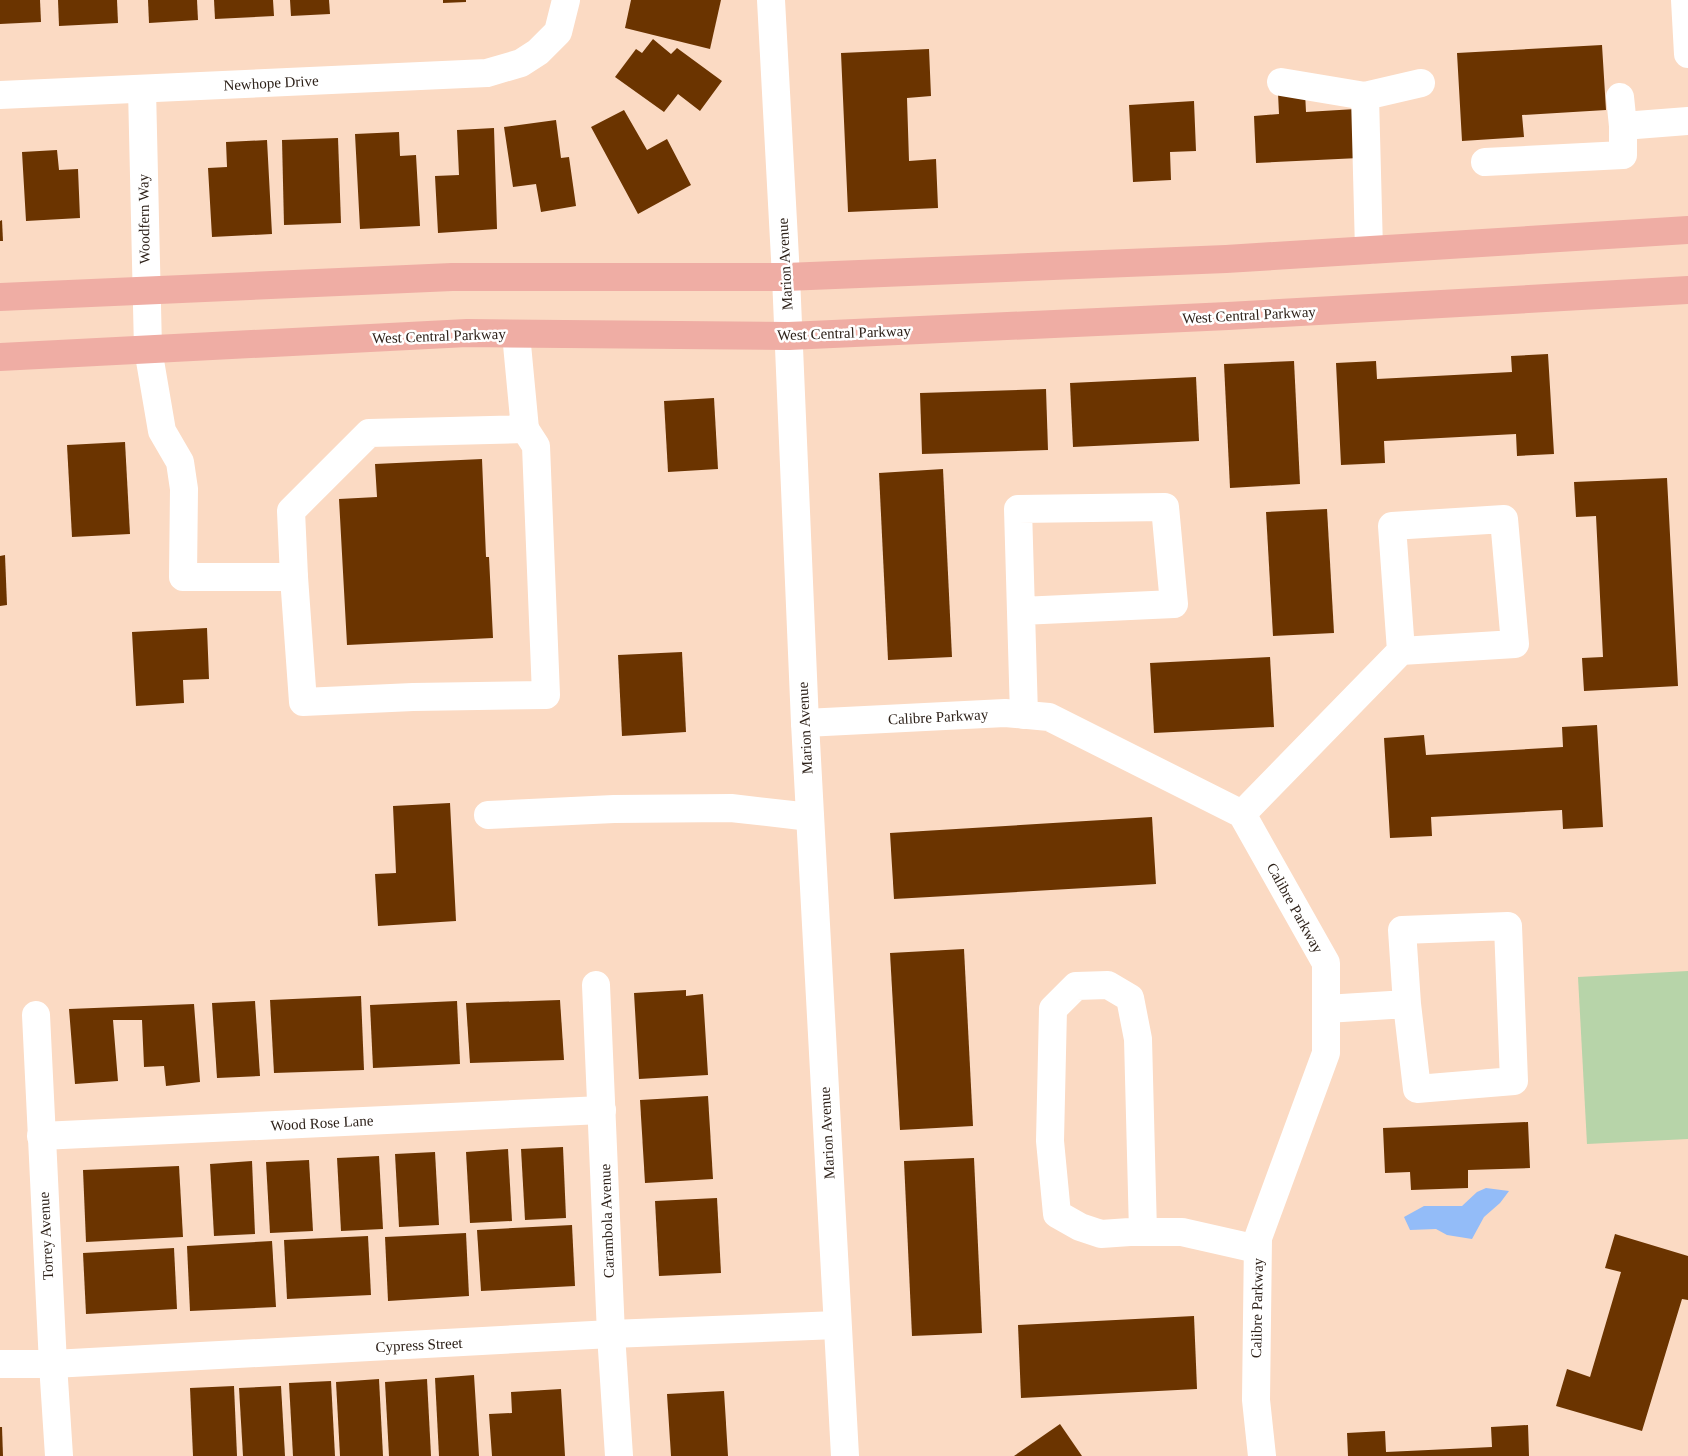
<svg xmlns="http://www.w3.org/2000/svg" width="1688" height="1456" font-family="'Times New Roman',serif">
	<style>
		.green { fill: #b7d4a9 }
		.water { fill: #93bcf8 }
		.building { fill: #6b3400 }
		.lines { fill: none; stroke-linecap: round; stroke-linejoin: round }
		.minor { stroke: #fff; stroke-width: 28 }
		.major { stroke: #efada4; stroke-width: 28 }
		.labels { text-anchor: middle; stroke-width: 5; stroke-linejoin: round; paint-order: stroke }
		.street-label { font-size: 15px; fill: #2e221a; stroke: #fff }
	</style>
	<rect width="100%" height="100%" fill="#fbdac3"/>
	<polygon class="green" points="1688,971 1688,1139 1587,1144 1578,977"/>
	<polygon class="water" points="1486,1188 1509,1191 1500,1203 1484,1217 1472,1239 1447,1235 1436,1229 1410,1230 1404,1217 1424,1206 1462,1206 1477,1192"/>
	<g class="building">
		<polygon points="0,0 40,0 41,22 0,24"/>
		<polygon points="58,0 117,0 118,23 59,26"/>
		<polygon points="148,0 197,0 198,20 149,23"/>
		<polygon points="214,0 273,0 274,16 215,19"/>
		<polygon points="290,0 329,0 330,14 291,16"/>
		<polygon points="443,0 466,0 466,2 443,3"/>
		<polygon points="631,0 721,0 710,49 625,28"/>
		<polygon points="653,39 671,54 677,48 722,81 700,111 678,94 664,112 615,77 636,49 642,53"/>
		<polygon points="1602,45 1606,110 1522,115 1524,137 1462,141 1457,53"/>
		<polygon points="929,49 931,96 907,98 909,161 936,159 938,208 848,212 841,53"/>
		<polygon points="1305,92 1306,112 1356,109 1359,158 1256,163 1254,116 1279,114 1278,93"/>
		<polygon points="1194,101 1196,151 1170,152 1171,180 1133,182 1129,105"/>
		<polygon points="624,110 647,150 667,139 691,185 638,214 591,127"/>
		<polygon points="556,120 561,158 569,157 576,206 541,212 536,184 513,187 504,127"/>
		<polygon points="494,128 497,229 438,233 435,176 459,175 457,130"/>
		<polygon points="399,132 400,156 416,155 420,226 360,229 355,134"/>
		<polygon points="338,138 341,223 284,225 282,140"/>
		<polygon points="267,140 272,234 212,237 208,168 227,167 226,142"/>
		<polygon points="57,150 59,170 78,169 80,218 26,221 22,152"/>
		<polygon points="2,220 3,241 0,241 0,221"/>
		<polygon points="1548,354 1554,454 1517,456 1516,434 1384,441 1385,463 1341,465 1336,363 1376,361 1377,379 1512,372 1511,356"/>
		<polygon points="1294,361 1300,484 1230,488 1224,364"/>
		<polygon points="1196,377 1199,441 1073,447 1070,383"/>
		<polygon points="1046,389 1048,450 922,454 920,393"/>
		<polygon points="714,398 718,469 668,472 664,401"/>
		<polygon points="125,442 130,534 72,537 67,445"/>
		<polygon points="482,459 486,557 489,557 493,638 347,645 339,499 377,497 375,464"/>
		<polygon points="943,469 952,657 888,660 879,473"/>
		<polygon points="1667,478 1678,686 1584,691 1582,658 1603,657 1596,516 1576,517 1574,482"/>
		<polygon points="1327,509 1334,633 1273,636 1266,512"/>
		<polygon points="5,555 7,605 0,606 0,556"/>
		<polygon points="207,628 209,679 183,680 184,703 136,706 132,632"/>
		<polygon points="682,652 686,732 622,736 618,655"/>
		<polygon points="1270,657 1274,727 1154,733 1150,663"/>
		<polygon points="1597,725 1603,827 1563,829 1562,810 1431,817 1432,836 1390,838 1384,738 1424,735 1426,755 1563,747 1562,727"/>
		<polygon points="450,803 456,921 378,926 375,874 396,873 393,806"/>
		<polygon points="1152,817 1156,884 894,899 890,833"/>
		<polygon points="964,949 973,1126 900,1130 890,953"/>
		<polygon points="686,990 686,996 703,994 708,1075 639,1079 634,993"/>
		<polygon points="361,996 364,1070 274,1073 270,1000"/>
		<polygon points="560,1000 564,1060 470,1063 466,1003"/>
		<polygon points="255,1001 260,1076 217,1078 212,1003"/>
		<polygon points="457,1001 460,1064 373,1068 370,1005"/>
		<polygon points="194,1004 200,1082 166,1086 164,1066 144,1067 142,1020 113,1020 118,1081 75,1084 69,1009"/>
		<polygon points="708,1096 713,1179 645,1183 640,1100"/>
		<polygon points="1528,1122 1530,1168 1468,1170 1468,1188 1411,1190 1410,1172 1385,1173 1383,1128"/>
		<polygon points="563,1147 566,1218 525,1220 521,1149"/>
		<polygon points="508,1149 512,1221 470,1223 466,1152"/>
		<polygon points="435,1152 439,1225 399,1227 395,1154"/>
		<polygon points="379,1156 383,1229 341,1231 337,1158"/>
		<polygon points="974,1158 982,1333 912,1336 904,1161"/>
		<polygon points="309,1160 313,1231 270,1233 266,1162"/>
		<polygon points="252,1161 255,1234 214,1236 210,1164"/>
		<polygon points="179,1166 183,1237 86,1242 83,1170"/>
		<polygon points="717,1198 721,1273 659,1276 655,1201"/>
		<polygon points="572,1225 575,1286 481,1291 477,1230"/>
		<polygon points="466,1233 469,1296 388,1301 385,1237"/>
		<polygon points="1615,1234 1688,1256 1688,1300 1682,1299 1642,1431 1556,1406 1567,1369 1590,1377 1621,1272 1605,1268"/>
		<polygon points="368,1236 371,1295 287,1299 284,1240"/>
		<polygon points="272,1241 276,1307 190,1311 187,1246"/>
		<polygon points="174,1248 177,1309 86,1314 83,1253"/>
		<polygon points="1194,1316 1197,1389 1021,1398 1018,1325"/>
		<polygon points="474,1375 479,1456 439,1456 435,1378"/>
		<polygon points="379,1379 383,1456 340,1456 336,1382"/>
		<polygon points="427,1379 431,1456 389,1456 385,1382"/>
		<polygon points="331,1381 335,1456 293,1456 289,1383"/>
		<polygon points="234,1386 237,1456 193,1456 190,1388"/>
		<polygon points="281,1386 285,1456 243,1456 239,1388"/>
		<polygon points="561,1389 565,1456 492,1456 489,1414 512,1413 511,1392"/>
		<polygon points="724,1391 728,1456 671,1456 667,1394"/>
		<polygon points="1060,1424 1082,1456 1014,1456"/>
		<polygon points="1528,1425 1529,1456 1348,1456 1347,1433 1385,1431 1386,1452 1492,1447 1491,1427"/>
		<polygon points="0,1427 2,1427 3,1456 0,1456"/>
	</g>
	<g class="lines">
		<g class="minor">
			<polyline points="771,0 786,277 805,723 845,1456"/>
			<polyline points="1685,0 1688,54"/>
			<polyline points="1281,82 1365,96"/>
			<polyline points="142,89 148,349 162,431 180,462 184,489 183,577 294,577 291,511 369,433 525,429 516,334"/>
			<polyline points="0,95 487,73 521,63 538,52 558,32 566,0"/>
			<polyline points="1620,97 1623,126"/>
			<polyline points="1485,162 1623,155 1623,126 1688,121"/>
			<polyline points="1369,250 1365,96 1421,83"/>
			<polyline points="294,577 303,702 413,697 546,695 536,446 525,429"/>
			<polyline points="1021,611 1174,604 1165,507 1018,509 1024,715"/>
			<polyline points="805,723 1005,713 1049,717 1242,814 1326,963 1326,1053 1258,1238 1256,1400 1262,1456"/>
			<polyline points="1242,814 1401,651 1515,644 1504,519 1392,526 1401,651"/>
			<polyline points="488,815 614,809 731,808 810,817"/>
			<polyline points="596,985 611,1334 619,1456"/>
			<polyline points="1326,1009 1407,1004 1417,1089 1514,1081 1508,926 1402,930 1407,1004"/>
			<polyline points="36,1015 53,1364 59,1456"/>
			<polyline points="41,1136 602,1110"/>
			<polyline points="1143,1232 1138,1039 1130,998 1108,985 1076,986 1053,1009 1050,1141 1057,1214 1080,1227 1101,1234 1130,1232 1182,1232 1257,1249"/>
			<polyline points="0,1364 53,1364 611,1334 837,1325"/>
		</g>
		<g class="major">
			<polyline points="0,297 452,277 786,277 1226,259 1688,230"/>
			<polyline points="0,357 467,333 789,336 1228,316 1688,290"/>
		</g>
	</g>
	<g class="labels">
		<g class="street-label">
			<text transform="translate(271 83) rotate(-3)" y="5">Newhope Drive</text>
			<text transform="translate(144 219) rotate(-91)" y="5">Woodfern Way</text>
			<text transform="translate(785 264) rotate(-93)" y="5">Marion Avenue</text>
			<text transform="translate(1249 315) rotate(-3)" y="5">West Central Parkway</text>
			<text transform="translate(844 333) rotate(-2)" y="5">West Central Parkway</text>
			<text transform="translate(439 336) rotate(-2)" y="5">West Central Parkway</text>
			<text transform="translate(938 717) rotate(-3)" y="5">Calibre Parkway</text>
			<text transform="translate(805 728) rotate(-93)" y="5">Marion Avenue</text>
			<text transform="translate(1295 908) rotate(61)" y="5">Calibre Parkway</text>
			<text transform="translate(322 1123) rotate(-3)" y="5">Wood Rose Lane</text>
			<text transform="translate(827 1133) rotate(-93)" y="5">Marion Avenue</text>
			<text transform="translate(607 1221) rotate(-92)" y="5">Carambola Avenue</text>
			<text transform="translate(46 1236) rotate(-93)" y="5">Torrey Avenue</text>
			<text transform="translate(1257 1308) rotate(-89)" y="5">Calibre Parkway</text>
			<text transform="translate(419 1345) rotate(-3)" y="5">Cypress Street</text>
		</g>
	</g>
</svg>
